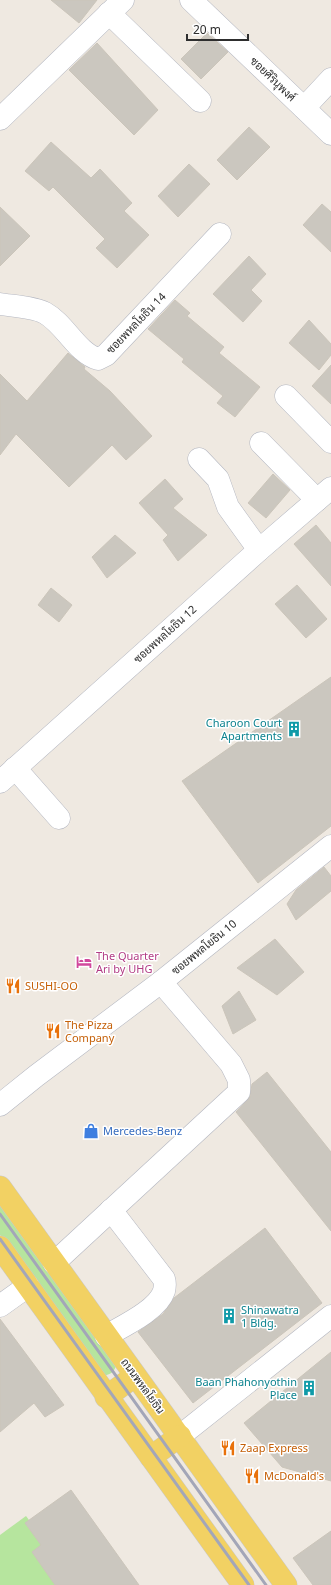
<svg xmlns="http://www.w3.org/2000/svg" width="331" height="1585" font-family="'Noto Sans',Sarabun,sans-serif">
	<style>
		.grass { fill: #b6e59e }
		.building { fill: #cbc7bf; stroke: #cbc5ba }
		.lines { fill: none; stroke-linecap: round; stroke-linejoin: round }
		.street-casing { stroke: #b4b7c1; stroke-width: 23 }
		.primary-casing { stroke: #c9c9c9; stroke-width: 23 }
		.street { stroke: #fff; stroke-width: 22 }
		.primary { stroke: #f2d163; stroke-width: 22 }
		.rail { stroke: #a3a6b8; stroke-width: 3 }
		.labels { text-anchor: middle; stroke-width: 3; stroke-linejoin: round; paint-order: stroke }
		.street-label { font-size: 11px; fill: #2e2e2e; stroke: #fff }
		.culture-label { font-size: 11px; fill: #0d838f; stroke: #fff; text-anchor: end }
		.hotel-label { font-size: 11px; fill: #b23c85; stroke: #fff; text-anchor: start }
		.food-label { font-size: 11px; fill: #c56008; stroke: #fff; text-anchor: start }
		.shop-label { font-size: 11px; fill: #366cbe; stroke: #fff; text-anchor: start }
	</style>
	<rect width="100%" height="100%" fill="#efe9e1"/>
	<g class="grass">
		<path d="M0,1201l117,161c-2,10 -6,13 -16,14l-101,-141z"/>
		<polygon points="26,1516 77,1585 0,1585 0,1535"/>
	</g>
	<g class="building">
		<polygon points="51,0 97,0 79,23"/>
		<polygon points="207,33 228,52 201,79 181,59"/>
		<polygon points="97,43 158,110 134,135 69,70"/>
		<polygon points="249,127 270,147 237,180 217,160"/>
		<polygon points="51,142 91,178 100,169 132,203 124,211 149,235 117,268 96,248 105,239 53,187 49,191 25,171"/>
		<polygon points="189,164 210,184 178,217 158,196"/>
		<polygon points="322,204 331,212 331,252 303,225"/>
		<polygon points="0,207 30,236 0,266"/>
		<polygon points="249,256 266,274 251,290 262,301 243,322 213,294"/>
		<polygon points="175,300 190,313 187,316 224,347 219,353 260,387 235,417 217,403 223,396 182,362 184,359 148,329"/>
		<polygon points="309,320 331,344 331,355 319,370 289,343"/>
		<polygon points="68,353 85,367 84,369 110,391 152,436 126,460 112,445 69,487 16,434 0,455 0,374 27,401"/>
		<polygon points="331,365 331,404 312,386"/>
		<polygon points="273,474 290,490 266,518 248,503"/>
		<polygon points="165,479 183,499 173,508 207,535 178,561 163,540 168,535 139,503"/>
		<polygon points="316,525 331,543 331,586 294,544"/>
		<polygon points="115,535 136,553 107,578 92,557"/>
		<polygon points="297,585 327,619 306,638 275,604"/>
		<polygon points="51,588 72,605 59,622 38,605"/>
		<polygon points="331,677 331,826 258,883 182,781"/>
		<polygon points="324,867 331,876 331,891 296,920 287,904 296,890"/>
		<polygon points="275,939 304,972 277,995 237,968"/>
		<polygon points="239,991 256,1020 233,1034 222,1006"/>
		<polygon points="267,1072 331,1152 331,1231 236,1112 250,1097 252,1084"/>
		<polygon points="265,1228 322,1303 193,1403 138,1332 163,1314 174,1298"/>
		<polygon points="0,1319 64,1405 45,1417 34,1403 0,1432"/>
		<polygon points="331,1352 331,1481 282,1467 244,1423"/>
		<polygon points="71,1490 139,1585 55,1585 32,1552 41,1545 25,1523"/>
		<polygon points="331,1531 331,1585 313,1585 293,1558"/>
	</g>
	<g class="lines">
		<defs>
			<g id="street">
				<polyline points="191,0 331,134"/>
				<polyline points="109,13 200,101"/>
				<polyline points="304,108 331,79"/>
				<polyline points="0,119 123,0"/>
				<path d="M0,304c13,2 34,3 45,9 20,11 32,40 53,46l8,-4 114,-121"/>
				<polyline points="286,396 331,442"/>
				<polyline points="261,443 317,500"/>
				<polyline points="199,459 218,479 228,507 259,550"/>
				<polyline points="15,768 59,818"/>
				<polyline points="0,782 259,550 331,488"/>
				<polyline points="0,1105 36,1076 161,982 331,846"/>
				<polyline points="54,1263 239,1092 239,1080 231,1064 161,982"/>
				<polyline points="0,1306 28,1286"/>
				<path d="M106,1336c17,-10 52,-26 58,-45 1,-4 1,-9 0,-12l-53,-69"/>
				<polyline points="180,1436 331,1316"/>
			</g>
			<g id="primary">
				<polyline points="0,1187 286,1585"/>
				<polyline points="0,1247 243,1585"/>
				<polyline points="106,1397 135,1376"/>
				<polyline points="151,1457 180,1436"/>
			</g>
		</defs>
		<use href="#street" class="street-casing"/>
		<use href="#primary" class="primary-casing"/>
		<use href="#street" class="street"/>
		<use href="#primary" class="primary"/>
		<g class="rail">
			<polyline points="0,1214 266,1585"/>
			<polyline points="0,1239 249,1585"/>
		</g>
	</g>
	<defs>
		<symbol id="building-bare" viewBox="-9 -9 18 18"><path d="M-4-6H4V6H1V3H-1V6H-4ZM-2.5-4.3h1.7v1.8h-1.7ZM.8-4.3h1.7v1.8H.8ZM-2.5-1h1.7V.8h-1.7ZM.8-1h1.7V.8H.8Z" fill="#0f9aa8" stroke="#fff" stroke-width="2.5" paint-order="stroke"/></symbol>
		<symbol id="hotel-bare" viewBox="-9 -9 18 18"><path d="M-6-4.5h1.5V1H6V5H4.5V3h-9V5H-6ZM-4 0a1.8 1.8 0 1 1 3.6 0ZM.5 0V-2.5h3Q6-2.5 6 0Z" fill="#d1479c" stroke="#fff" stroke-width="2.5" paint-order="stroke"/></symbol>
		<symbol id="restaurant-bare" viewBox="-9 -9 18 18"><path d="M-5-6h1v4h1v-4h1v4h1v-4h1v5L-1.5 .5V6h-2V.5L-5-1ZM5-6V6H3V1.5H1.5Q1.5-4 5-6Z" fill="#e8710a" stroke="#fff" stroke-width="2.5" paint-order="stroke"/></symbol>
		<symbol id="shop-bare" viewBox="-9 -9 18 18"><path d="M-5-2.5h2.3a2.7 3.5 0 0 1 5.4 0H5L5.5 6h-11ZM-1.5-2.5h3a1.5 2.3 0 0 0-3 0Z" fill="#3f7fe0" stroke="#fff" stroke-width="2.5" paint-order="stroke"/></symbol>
	</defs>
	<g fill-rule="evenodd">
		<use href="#building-bare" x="283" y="718" width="22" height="22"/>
		<use href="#hotel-bare" x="73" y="951" width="22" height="22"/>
		<use href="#restaurant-bare" x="2" y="975" width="22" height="22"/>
		<use href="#restaurant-bare" x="42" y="1020" width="22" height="22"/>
		<use href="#shop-bare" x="80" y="1120" width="22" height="22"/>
		<use href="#building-bare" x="218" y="1305" width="22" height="22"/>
		<use href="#building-bare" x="298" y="1377" width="22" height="22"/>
		<use href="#restaurant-bare" x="217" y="1437" width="22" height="22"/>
		<use href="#restaurant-bare" x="241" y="1465" width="22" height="22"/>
	</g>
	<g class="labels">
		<g class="street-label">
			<text transform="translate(273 79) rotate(44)" y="4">ซอยศิรินุพงศ์</text>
			<text transform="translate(136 323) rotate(-46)" y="4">ซอยพหลโยธิน 14</text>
			<text transform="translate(165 634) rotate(-42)" y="4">ซอยพหลโยธิน 12</text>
			<text transform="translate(204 947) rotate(-39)" y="4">ซอยพหลโยธิน 10</text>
			<text transform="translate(143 1386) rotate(54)" y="4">ถนนพหลโยธิน</text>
		</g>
		<g class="culture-label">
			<text x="282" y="727">Charoon Court<tspan x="282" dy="13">Apartments</tspan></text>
			<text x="241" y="1314" text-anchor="start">Shinawatra<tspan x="241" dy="13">1 Bldg.</tspan></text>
			<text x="297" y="1386">Baan Phahonyothin<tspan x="297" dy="13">Place</tspan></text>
		</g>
		<g class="hotel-label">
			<text x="96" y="960">The Quarter<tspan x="96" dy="13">Ari by UHG</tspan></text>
		</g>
		<g class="food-label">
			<text x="25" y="990">SUSHI-OO</text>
			<text x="65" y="1029">The Pizza<tspan x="65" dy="13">Company</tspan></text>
			<text x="240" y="1452">Zaap Express</text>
			<text x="264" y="1480">McDonald's</text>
		</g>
		<g class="shop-label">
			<text x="103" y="1135">Mercedes-Benz</text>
		</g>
	</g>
	<path d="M187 34v6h61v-6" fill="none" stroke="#2e2e2e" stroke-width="2"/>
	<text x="193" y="34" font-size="12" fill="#2e2e2e" stroke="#ffffff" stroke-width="3" paint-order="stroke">20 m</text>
</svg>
